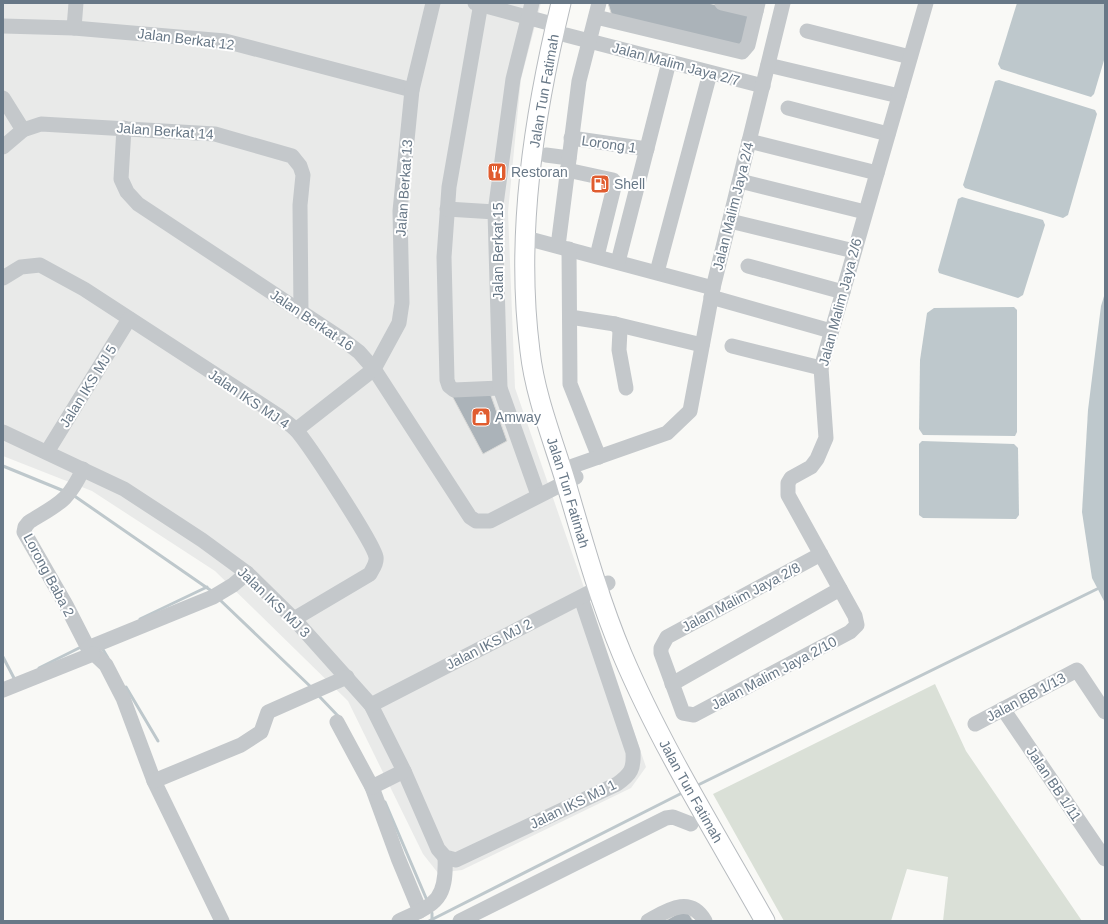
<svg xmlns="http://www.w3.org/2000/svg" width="1108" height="924" font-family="Helvetica,sans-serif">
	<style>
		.built { fill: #e9eae9 }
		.green { fill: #dae0d7 }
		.water { fill: #bec8cc }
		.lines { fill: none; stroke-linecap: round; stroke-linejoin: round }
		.stream { stroke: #bec8cc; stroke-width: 3 }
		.building { fill: #abb3b9; stroke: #dadad8 }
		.major-casing { stroke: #b7bbbf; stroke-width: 21 }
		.minor { stroke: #c4c8cb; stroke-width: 15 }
		.major { stroke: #fff; stroke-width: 19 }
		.labels { text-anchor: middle; stroke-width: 4; stroke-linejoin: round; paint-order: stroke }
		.street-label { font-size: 14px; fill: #687887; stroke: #fff }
		.poi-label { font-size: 14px; fill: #687887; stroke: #fff; text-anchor: start }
	</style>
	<rect width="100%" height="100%" fill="#f9f9f6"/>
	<polygon class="built" points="3,3 541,3 521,79 508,212 515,388 646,767 631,788 462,870 438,873 423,854 348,701 215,571 92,491 3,456"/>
	<polygon class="green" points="935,684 966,751 1082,921 943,921 948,877 907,869 891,921 784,921 713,794"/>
	<g class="water">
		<polygon points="1017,3 1105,3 1105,57 1094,94 1091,97 1001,69 998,64"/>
		<polygon points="999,80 1095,110 1097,114 1068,215 1063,218 965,188 963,185 995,81"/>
		<polygon points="962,197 1043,220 1045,225 1023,295 1018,298 939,273 938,270 958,199"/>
		<polygon points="1105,293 1105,603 1092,578 1082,512 1088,410 1101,306"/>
		<polygon points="1014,307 1017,310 1017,432 1015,436 923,435 919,429 920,360 927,313 934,308"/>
		<polygon points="922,441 1014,444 1018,448 1019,515 1016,519 923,518 919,515 919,444"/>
	</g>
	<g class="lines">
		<g class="stream">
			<polyline points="3,466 64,491"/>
			<polyline points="73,495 213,592"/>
			<polyline points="219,599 312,688"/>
			<polyline points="140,619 207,587"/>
			<polyline points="102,648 108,658"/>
			<polyline points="3,657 15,680"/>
			<polyline points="39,668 83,646"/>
			<polyline points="126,687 158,741"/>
			<polyline points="318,695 339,717"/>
			<polyline points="696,786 1097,589"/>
			<polyline points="385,802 426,898"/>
			<polyline points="432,920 432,913"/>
			<polyline points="429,921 684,792"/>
		</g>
	</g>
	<g class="building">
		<polygon points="608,3 708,3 751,14 744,42 735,48 612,16"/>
		<polygon points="450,392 490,393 507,441 483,454"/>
		<polygon points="686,909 693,921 665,921"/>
	</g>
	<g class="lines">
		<defs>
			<g id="major">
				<path id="s1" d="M561,3c-27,112 -46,232 -31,348 5,45 23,89 36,132 17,58 33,116 56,171 39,92 94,180 143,267"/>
			</g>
		</defs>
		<use href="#major" class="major-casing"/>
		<g class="minor">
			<polyline points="475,3 556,25"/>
			<polyline points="481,3 449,187 444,257 447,380 449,386 454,390 500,388"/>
			<polyline points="532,3 513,79 495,212 500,388 538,495"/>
			<polyline points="722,3 756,11"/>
			<polyline points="596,17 742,52 748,45 758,3"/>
			<polyline points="3,26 74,28 225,41 412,90"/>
			<polyline points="74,28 76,3"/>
			<polyline points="807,31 910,57"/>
			<polyline points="566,35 763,86"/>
			<polyline points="768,65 899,96"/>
			<polyline points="3,98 23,130"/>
			<polyline points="788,108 888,134"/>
			<polyline points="124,128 121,179 127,192 138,204 342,339 359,352 374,369 470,517 476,521 490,521 576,477"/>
			<polyline points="571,138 647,149"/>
			<polyline points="749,141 877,173"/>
			<polyline points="3,147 23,130 41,124 215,134 292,156 300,166 303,175 300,205 301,312"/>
			<polyline points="546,155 569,158"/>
			<polyline points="567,170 613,180 615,183 597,256"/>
			<polyline points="740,181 865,212"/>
			<polyline points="447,209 495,212"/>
			<polyline points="730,221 854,251"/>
			<polyline points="526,238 713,288"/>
			<polyline points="558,246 579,81 599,3"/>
			<polyline points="569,249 570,384 599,457"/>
			<polyline points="618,262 669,62"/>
			<polyline points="748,266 843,292"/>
			<polyline points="657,272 710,73"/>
			<path d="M3,278l18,-11 19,-2 44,24 195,127c6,5 12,9 17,14 12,13 78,114 80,127 1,6 -3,11 -6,17l-76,45"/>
			<polyline points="711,297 831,331"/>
			<polyline points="570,317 615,324 620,330 619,350 626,388"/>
			<polyline points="615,324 702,345"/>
			<polyline points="732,346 821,368"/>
			<polyline points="296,430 374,369 399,323 402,303 400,211 412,90 433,3"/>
			<path d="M3,432l121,57 78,51 45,33 47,46 77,86 33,66 34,78 7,8 11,3 161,-76c14,-10 17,-15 16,-32l-52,-154"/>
			<polyline points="47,452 129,319"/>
			<polyline points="573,466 667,433 690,411 713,288 783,3"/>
			<path d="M83,469c-15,33 -25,35 -54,53l-4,5 -1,5 42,73 22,43 18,17 17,33 31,83 68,140"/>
			<polyline points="821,554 667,637 661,648 661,653 683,713 694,715 850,632 857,625 855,616 788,495 788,483 791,478 811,467 817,459 826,438 821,368 926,3"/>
			<polyline points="88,648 213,597 233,585 247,573"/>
			<polyline points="672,684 840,589"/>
			<polyline points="3,690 93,654"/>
			<polyline points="371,705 608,583"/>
			<polyline points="1003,709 1105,859"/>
			<polyline points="337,722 372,787 398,858 420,911"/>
			<polyline points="975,724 1077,670 1105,712"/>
			<polyline points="154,781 241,745 261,732 268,712 347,677"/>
			<polyline points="372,787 404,771"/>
			<path d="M399,921c36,-17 48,-20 46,-64"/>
			<polyline points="460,921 666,818 673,817 691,824"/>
			<path d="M648,921c20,-11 42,-26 57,0"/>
		</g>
		<use href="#major" class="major"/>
	</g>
	<defs>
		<symbol id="restaurant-square" viewBox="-11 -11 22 22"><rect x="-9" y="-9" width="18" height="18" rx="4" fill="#e05c2f" stroke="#fff"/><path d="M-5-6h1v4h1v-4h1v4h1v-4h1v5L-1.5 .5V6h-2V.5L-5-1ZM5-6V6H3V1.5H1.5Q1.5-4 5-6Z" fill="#fff"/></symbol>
		<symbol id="fuel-square" viewBox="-11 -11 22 22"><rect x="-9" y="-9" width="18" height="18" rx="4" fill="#e05c2f" stroke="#fff"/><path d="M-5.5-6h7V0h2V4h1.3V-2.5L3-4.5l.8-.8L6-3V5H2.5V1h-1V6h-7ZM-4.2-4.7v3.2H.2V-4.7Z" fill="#fff"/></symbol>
		<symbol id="shop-square" viewBox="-11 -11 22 22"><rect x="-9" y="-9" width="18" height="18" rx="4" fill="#e05c2f" stroke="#fff"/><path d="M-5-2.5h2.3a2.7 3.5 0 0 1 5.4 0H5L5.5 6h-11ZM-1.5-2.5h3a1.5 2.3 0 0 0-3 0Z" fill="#fff"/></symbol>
	</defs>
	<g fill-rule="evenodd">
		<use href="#restaurant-square" x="486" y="161" width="22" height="22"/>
		<use href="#fuel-square" x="589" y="173" width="22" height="22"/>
		<use href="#shop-square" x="470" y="406" width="22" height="22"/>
	</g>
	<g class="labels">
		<g class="street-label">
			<text transform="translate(186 39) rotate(7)" y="5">Jalan Berkat 12</text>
			<text transform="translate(676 64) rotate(15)" y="5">Jalan Malim Jaya 2/7</text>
			<text transform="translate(544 91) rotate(-80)" y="5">Jalan Tun Fatimah</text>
			<text transform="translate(165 131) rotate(4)" y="5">Jalan Berkat 14</text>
			<text transform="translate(609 144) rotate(8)" y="5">Lorong 1</text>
			<text transform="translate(404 188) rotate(-86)" y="5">Jalan Berkat 13</text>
			<text transform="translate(733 206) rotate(-76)" y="5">Jalan Malim Jaya 2/4</text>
			<text transform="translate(498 251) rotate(-90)" y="5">Jalan Berkat 15</text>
			<text transform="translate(840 302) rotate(-75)" y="5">Jalan Malim Jaya 2/6</text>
			<text transform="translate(312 320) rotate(34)" y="5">Jalan Berkat 16</text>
			<text transform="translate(88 386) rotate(-58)" y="5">Jalan IKS MJ 5</text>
			<text transform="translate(249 399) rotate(34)" y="5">Jalan IKS MJ 4</text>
			<text dy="5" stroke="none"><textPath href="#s1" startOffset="498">Jalan Tun Fatimah</textPath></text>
			<text transform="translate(49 575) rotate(62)" y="5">Lorong Baba 2</text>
			<text transform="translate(741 597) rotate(-28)" y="5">Jalan Malim Jaya 2/8</text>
			<text transform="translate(274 602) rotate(44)" y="5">Jalan IKS MJ 3</text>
			<text transform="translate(489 644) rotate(-27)" y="5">Jalan IKS MJ 2</text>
			<text transform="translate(774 673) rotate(-28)" y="5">Jalan Malim Jaya 2/10</text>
			<text transform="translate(1026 697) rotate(-28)" y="5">Jalan BB 1/13</text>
			<text transform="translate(1054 784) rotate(56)" y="5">Jalan BB 1/11</text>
			<text dy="5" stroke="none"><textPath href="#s1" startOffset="822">Jalan Tun Fatimah</textPath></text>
			<text transform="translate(573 804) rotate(-26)" y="5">Jalan IKS MJ 1</text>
		</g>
		<g class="poi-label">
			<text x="511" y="177">Restoran</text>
			<text x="614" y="189">Shell</text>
			<text x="495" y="422">Amway</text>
		</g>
	</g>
	<rect width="1108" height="924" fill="none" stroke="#687887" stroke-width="8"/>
</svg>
